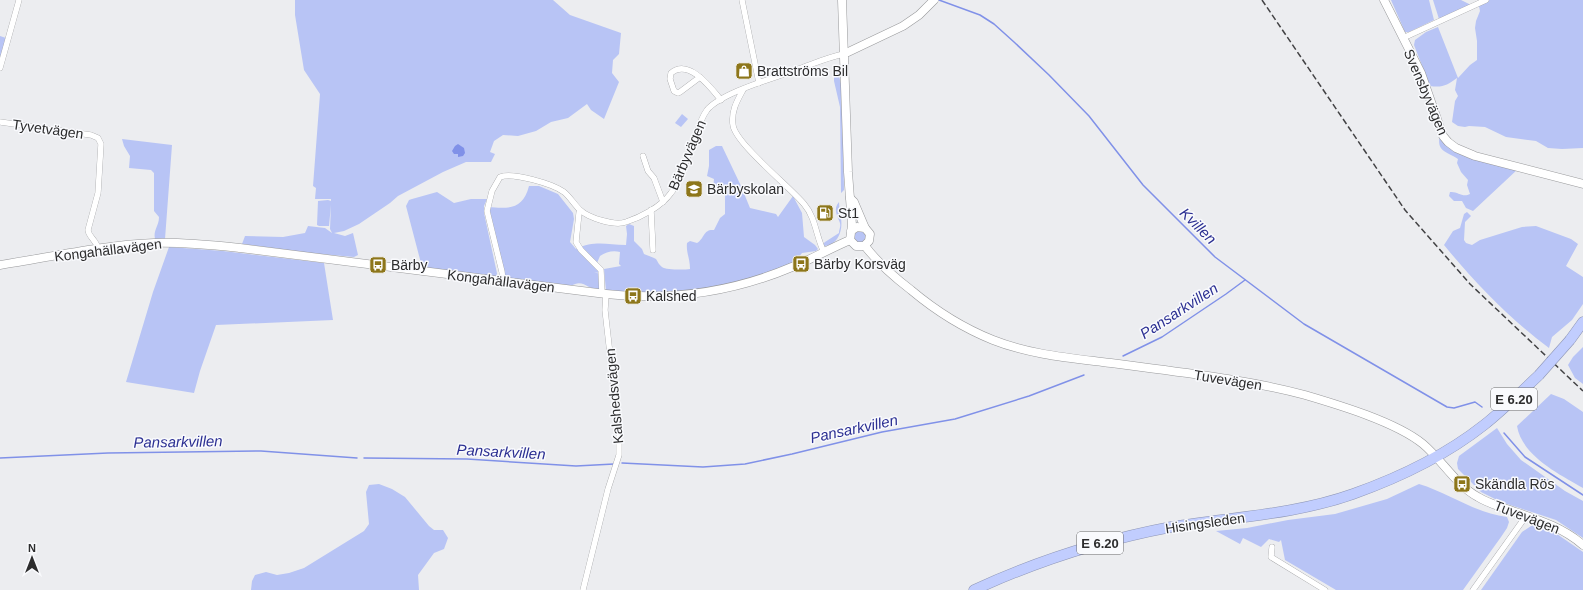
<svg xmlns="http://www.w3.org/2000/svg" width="1583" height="590" font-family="Helvetica,sans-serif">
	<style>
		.green { fill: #b8c4f5 }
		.water { fill: #8091e8 }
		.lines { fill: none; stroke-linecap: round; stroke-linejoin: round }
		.stream { stroke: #8091e8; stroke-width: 1.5 }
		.street-casing { stroke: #98999b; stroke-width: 6 }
		.secondary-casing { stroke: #98999b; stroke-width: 9 }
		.highway-casing { stroke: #8d95b5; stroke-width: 11 }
		.street { stroke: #fff; stroke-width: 5.5 }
		.secondary { stroke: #fff; stroke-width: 8 }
		.highway { stroke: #c1cdfe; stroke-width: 10 }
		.rail { stroke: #424244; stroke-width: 1.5; stroke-dasharray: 6 3; stroke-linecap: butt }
		.highway-bridge-casing { stroke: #8d95b5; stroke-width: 11; stroke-linecap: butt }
		.highway-bridge { stroke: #c1cdfe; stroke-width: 10 }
		.labels { text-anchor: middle; stroke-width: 3; stroke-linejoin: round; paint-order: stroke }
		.shield { fill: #f9fafd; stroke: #6a6a6b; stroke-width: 1 }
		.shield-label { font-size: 13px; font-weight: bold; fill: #2c2c2d }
		.poi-label { font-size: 14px; fill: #2c2c2d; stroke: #f9fafd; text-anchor: start }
		.street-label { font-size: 14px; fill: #2c2c2d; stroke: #f9fafd }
		.water-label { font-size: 15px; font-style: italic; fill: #2b2f92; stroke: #f9fafd }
	</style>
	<rect width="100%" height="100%" fill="#ecedf0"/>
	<g class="green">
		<polygon points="295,0 553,0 570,15 621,33 619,54 613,60 612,73 619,82 604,119 591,110 587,104 568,118 551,122 536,131 518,136 503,135 494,141 490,152 495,154 491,162 466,162 443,172 398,196 390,203 359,224 344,231 334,233 345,236 353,233 358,255 354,257 310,253 242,244 245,236 283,237 305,233 308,226 325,228 332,233 330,229 331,205 329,226 319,226 317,225 318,201 328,200 331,201 331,199 315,199 316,188 313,186 320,94 304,70 295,15"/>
		<polygon points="1391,0 1429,0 1434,20 1409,32 1405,32"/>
		<polygon points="1433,0 1461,0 1471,5 1439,19"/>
		<path d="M1480,0h103v148l-21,1 -14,-1 -12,-7 -30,-4 -21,-10 -16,-1 -4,1 -7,-1 -6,-4 3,-21 3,-5 -3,-6 2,-12c-10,7 -14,10 -27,8l-16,-41 1,-5 11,-8 12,-5 20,51 12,-13 7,-5v-19l-2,-13 1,-7 4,-10 -2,-10z"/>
		<polygon points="0,36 6,38 0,59"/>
		<polygon points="834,69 837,69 842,87 844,190 841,193 840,107 834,81"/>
		<polygon points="682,114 688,119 681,127 675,123"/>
		<path d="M1440,134l1,4 77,31 -45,42 -7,-3 -4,-7h-8l-5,-5 1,-4c8,-1 12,6 20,2l-3,-9 1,-5 -7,-8 -4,-9 1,-4c-12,-8 -22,-7 -18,-25z"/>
		<path d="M122,139l50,6 -7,94h-10c-2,-9 4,-13 4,-22l-5,-6v-38l-3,-3 -22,-2 1,-12 -6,-10z"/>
		<path d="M716,146h6l19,40 9,22 26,6 2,3 15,-21 9,17 2,24 11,8 3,4 -2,2 -14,2 -7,9 -12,6 -61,19 -64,7 -52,-3 -2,-22 17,-3 -2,-2 1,-12c-7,-2 -14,0 -20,4l-3,7 2,10 -5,-1 6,2v16c-12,0 -17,-12 -29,-4l-66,-7 -17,-72c22,2 35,2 41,-21h10l19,8 15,19 1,6 -4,23 6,7c19,-9 31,-4 50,-4l1,-11 -1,-8 3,-2 5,2v15l8,8 2,5c4,2 9,3 12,5 2,3 3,6 6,8 4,3 22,3 28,2 0,-11 -4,-16 -3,-26l3,-2 7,2c8,-5 6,-14 17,-13l6,-12 5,-4v-25l-2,-2 -7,2 -3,-1 1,-9 -7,-3 2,-10v-16z"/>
		<polygon points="437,192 454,203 471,199 487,199 484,206 484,213 498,278 422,267 406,206 409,200 412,199"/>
		<path d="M839,202l1,16h1c2,13 -3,27 -17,28l-1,-2 2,-2 14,-9c0,-4 2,-6 1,-10 -3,-8 -7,-14 -1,-21z"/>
		<path d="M1467,212l4,4 -6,6 -1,18 2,3 6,2 8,-5 42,-13 14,-1 35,13 7,5 -12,22 17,11v27l-11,16 -20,17 -3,11c-40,-30 -74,-65 -105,-103l9,-14 7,-3 4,-14z"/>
		<circle cx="860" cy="237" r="6"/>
		<polygon points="169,247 223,251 324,263 333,320 216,325 200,371 194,393 126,382 153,292"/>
		<polygon points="1583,347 1583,384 1575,378 1568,365 1573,357"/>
		<path d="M1551,394l13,5 19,13v76c-24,-14 -61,-32 -66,-62z"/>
		<polygon points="1497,428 1507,444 1521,460 1565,491 1583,501 1583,538 1556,520 1501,502 1481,492 1458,469 1457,463 1459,456"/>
		<polygon points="379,484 392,489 405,497 429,526 434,530 443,530 448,538 444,549 434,553 418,575 419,590 251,590 252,581 255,575 266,572 277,575 289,573 304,568 364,531 369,524 366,492 369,485"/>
		<path d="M1419,484c30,9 56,29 88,33l2,5 -2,6 -6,9 -38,53h-127l-51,-30 -4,-20 -2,2 -10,-3 -8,8 -18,-9 -3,6 -24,-13 31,-3 41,-8 47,-6 52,-15z"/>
		<polygon points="1534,524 1554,532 1583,552 1583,590 1481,590 1522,532"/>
	</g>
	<polygon class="water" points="458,144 464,148 465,153 463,156 458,157 458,154 454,154 452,151 455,146"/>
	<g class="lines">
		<g class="stream">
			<polyline points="939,0 980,15 994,24 1014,42 1049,75 1089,116 1143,185 1215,257 1304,324 1447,407 1454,408 1475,402 1482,407"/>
			<polyline points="1123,356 1162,337 1226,294 1245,280"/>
			<polyline points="1504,433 1525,457 1583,495"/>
			<polyline points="0,458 108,453 261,451 357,458"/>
			<polyline points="364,458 467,459 576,466 614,464"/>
			<polyline points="622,463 703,467 745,464 792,454 882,432 955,419 1029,396 1084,375"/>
		</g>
		<defs>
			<g id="street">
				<polyline points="742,0 759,83"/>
				<polyline points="1403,38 1486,0"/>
				<polyline points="0,68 19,0"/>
				<path d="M700,77l-20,15 -2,1 -4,-2 -4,-12 1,-6c18,-15 40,15 50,27"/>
				<path d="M743,90c-6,11 -12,21 -10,35 2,18 57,62 71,79 12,14 12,33 20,48"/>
				<path d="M0,122l91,13 7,3 3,6 -3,49 -10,37c1,8 8,9 10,19"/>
				<polyline points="643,156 648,171 654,178 663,202"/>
				<polyline points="651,210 653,250"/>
				<polyline points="581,211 579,213 576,242 581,250 601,270 602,293"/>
				<path d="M503,281l-1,-9 -15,-61 5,-20 8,-14c13,-5 53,7 64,15 6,5 10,12 16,18 9,8 34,16 46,12 15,-5 35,-15 45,-29 10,-13 17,-39 24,-55 3,-9 6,-20 12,-28 15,-18 71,-33 94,-42 14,-5 28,-11 43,-14"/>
				<polyline points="1272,547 1271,557 1325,590"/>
				<polyline points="583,590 608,489 619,455 619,433 605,310 606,294"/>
				<polyline points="1473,590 1526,516"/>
			</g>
			<g id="secondary">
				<polyline points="842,0 848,172 852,225 850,240 856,246 864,246 869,241 870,234 865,228 857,227 851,231"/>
				<polyline points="1384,0 1421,73 1443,136 1448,142 1456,148 1475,156 1583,184"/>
				<polyline points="844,54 903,26 919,15 934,0"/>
				<polyline points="850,198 854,202 865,228"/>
				<path d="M865,246c13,17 29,31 46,44 25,21 52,38 82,50 38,15 78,18 118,23 65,9 130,15 194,32 34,10 91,27 118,49 19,16 33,41 55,53 8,5 17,8 26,11 28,10 56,17 79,37"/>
				<path d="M0,265c51,-8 103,-20 154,-22 29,-1 57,2 86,5l366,46c64,7 127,-2 186,-27 20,-8 39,-19 58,-27"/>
			</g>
			<g id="highway">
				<polyline points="1570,340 1583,322"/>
				<path d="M974,590c63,-29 128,-50 197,-63 60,-10 123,-12 182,-33 45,-16 93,-39 131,-69 19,-15 37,-33 55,-50"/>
			</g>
		</defs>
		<use href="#street" class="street-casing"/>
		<use href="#secondary" class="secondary-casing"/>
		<use href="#highway" class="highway-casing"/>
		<use href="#street" class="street"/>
		<use href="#secondary" class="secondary"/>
		<use href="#highway" class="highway"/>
		<polyline class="rail" points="1262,0 1405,210 1470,284 1583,391"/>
		<defs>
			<polyline id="highway-bridge" points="1539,375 1570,340"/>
		</defs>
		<use href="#highway-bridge" class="highway-bridge-casing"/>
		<use href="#highway-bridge" class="highway-bridge"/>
	</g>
	<defs>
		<symbol id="shop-square" viewBox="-11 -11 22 22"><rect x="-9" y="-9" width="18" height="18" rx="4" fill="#8d761a" stroke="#f9fafd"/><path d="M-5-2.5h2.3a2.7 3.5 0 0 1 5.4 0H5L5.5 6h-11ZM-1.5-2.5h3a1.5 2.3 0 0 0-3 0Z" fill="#fff"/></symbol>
		<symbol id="school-square" viewBox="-11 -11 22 22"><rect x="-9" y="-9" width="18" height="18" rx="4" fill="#8d761a" stroke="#f9fafd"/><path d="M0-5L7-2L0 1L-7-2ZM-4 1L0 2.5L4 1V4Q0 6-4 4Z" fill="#fff"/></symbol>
		<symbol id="fuel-square" viewBox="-11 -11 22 22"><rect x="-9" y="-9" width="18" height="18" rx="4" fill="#8d761a" stroke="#f9fafd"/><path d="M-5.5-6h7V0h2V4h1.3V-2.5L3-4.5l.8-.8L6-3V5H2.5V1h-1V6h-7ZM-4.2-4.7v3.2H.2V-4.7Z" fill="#fff"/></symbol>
		<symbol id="bus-square" viewBox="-11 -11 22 22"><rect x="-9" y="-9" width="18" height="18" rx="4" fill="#8d761a" stroke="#f9fafd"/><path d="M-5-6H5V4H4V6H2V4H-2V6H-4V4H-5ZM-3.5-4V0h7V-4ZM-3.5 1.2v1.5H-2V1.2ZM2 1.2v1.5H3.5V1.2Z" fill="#fff"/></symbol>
	</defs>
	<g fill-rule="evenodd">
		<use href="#shop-square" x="734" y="61" width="20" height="20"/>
		<use href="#school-square" x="684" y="179" width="20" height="20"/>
		<use href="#fuel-square" x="815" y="203" width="20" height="20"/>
		<use href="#bus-square" x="791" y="254" width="20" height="20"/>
		<use href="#bus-square" x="368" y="255" width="20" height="20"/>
		<use href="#bus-square" x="623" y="286" width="20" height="20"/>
		<use href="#bus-square" x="1452" y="474" width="20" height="20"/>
	</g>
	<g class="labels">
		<g class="shield">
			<rect x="1491" y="388" width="46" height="22" rx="3"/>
			<rect x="1077" y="532" width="46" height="22" rx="3"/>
		</g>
		<g class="shield-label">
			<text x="1514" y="404">E 6.20</text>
			<text x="1100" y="548">E 6.20</text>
		</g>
		<g class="poi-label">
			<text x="757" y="76">Brattströms Bil</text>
			<text x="707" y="194">Bärbyskolan</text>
			<text x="838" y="218">St1</text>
			<text x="814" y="269">Bärby Korsväg</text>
			<text x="391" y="270">Bärby</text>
			<text x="646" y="301">Kalshed</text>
			<text x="1475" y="489">Skändla Rös</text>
		</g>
		<g class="street-label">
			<text transform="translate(1426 92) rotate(67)" y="5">Svensbyvägen</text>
			<text transform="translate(48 129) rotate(8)" y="5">Tyvetvägen</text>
			<text transform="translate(687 155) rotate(-67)" y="5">Bärbyvägen</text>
			<text transform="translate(108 250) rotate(-7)" y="5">Kongahällavägen</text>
			<text transform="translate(501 281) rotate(7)" y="5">Kongahällavägen</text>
			<text transform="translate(1228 380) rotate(9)" y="5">Tuvevägen</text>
			<text transform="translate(614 396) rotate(-95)" y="5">Kalshedsvägen</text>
			<text transform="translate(1527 517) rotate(21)" y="5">Tuvevägen</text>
			<text transform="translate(1205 523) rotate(-8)" y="5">Hisingsleden</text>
		</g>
		<g class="water-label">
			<text transform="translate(1198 226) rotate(45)" y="5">Kvillen</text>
			<text transform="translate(1179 311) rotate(-33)" y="5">Pansarkvillen</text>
			<text transform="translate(854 429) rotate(-12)" y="5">Pansarkvillen</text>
			<text transform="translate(178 442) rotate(-1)" y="5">Pansarkvillen</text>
			<text transform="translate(501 452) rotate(3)" y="5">Pansarkvillen</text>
		</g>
	</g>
	<g transform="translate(32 558)" stroke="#f9fafd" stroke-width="3" paint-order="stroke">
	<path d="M0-3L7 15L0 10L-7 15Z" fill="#2c2c2d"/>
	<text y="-6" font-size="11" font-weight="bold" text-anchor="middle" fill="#2c2c2d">N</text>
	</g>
</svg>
